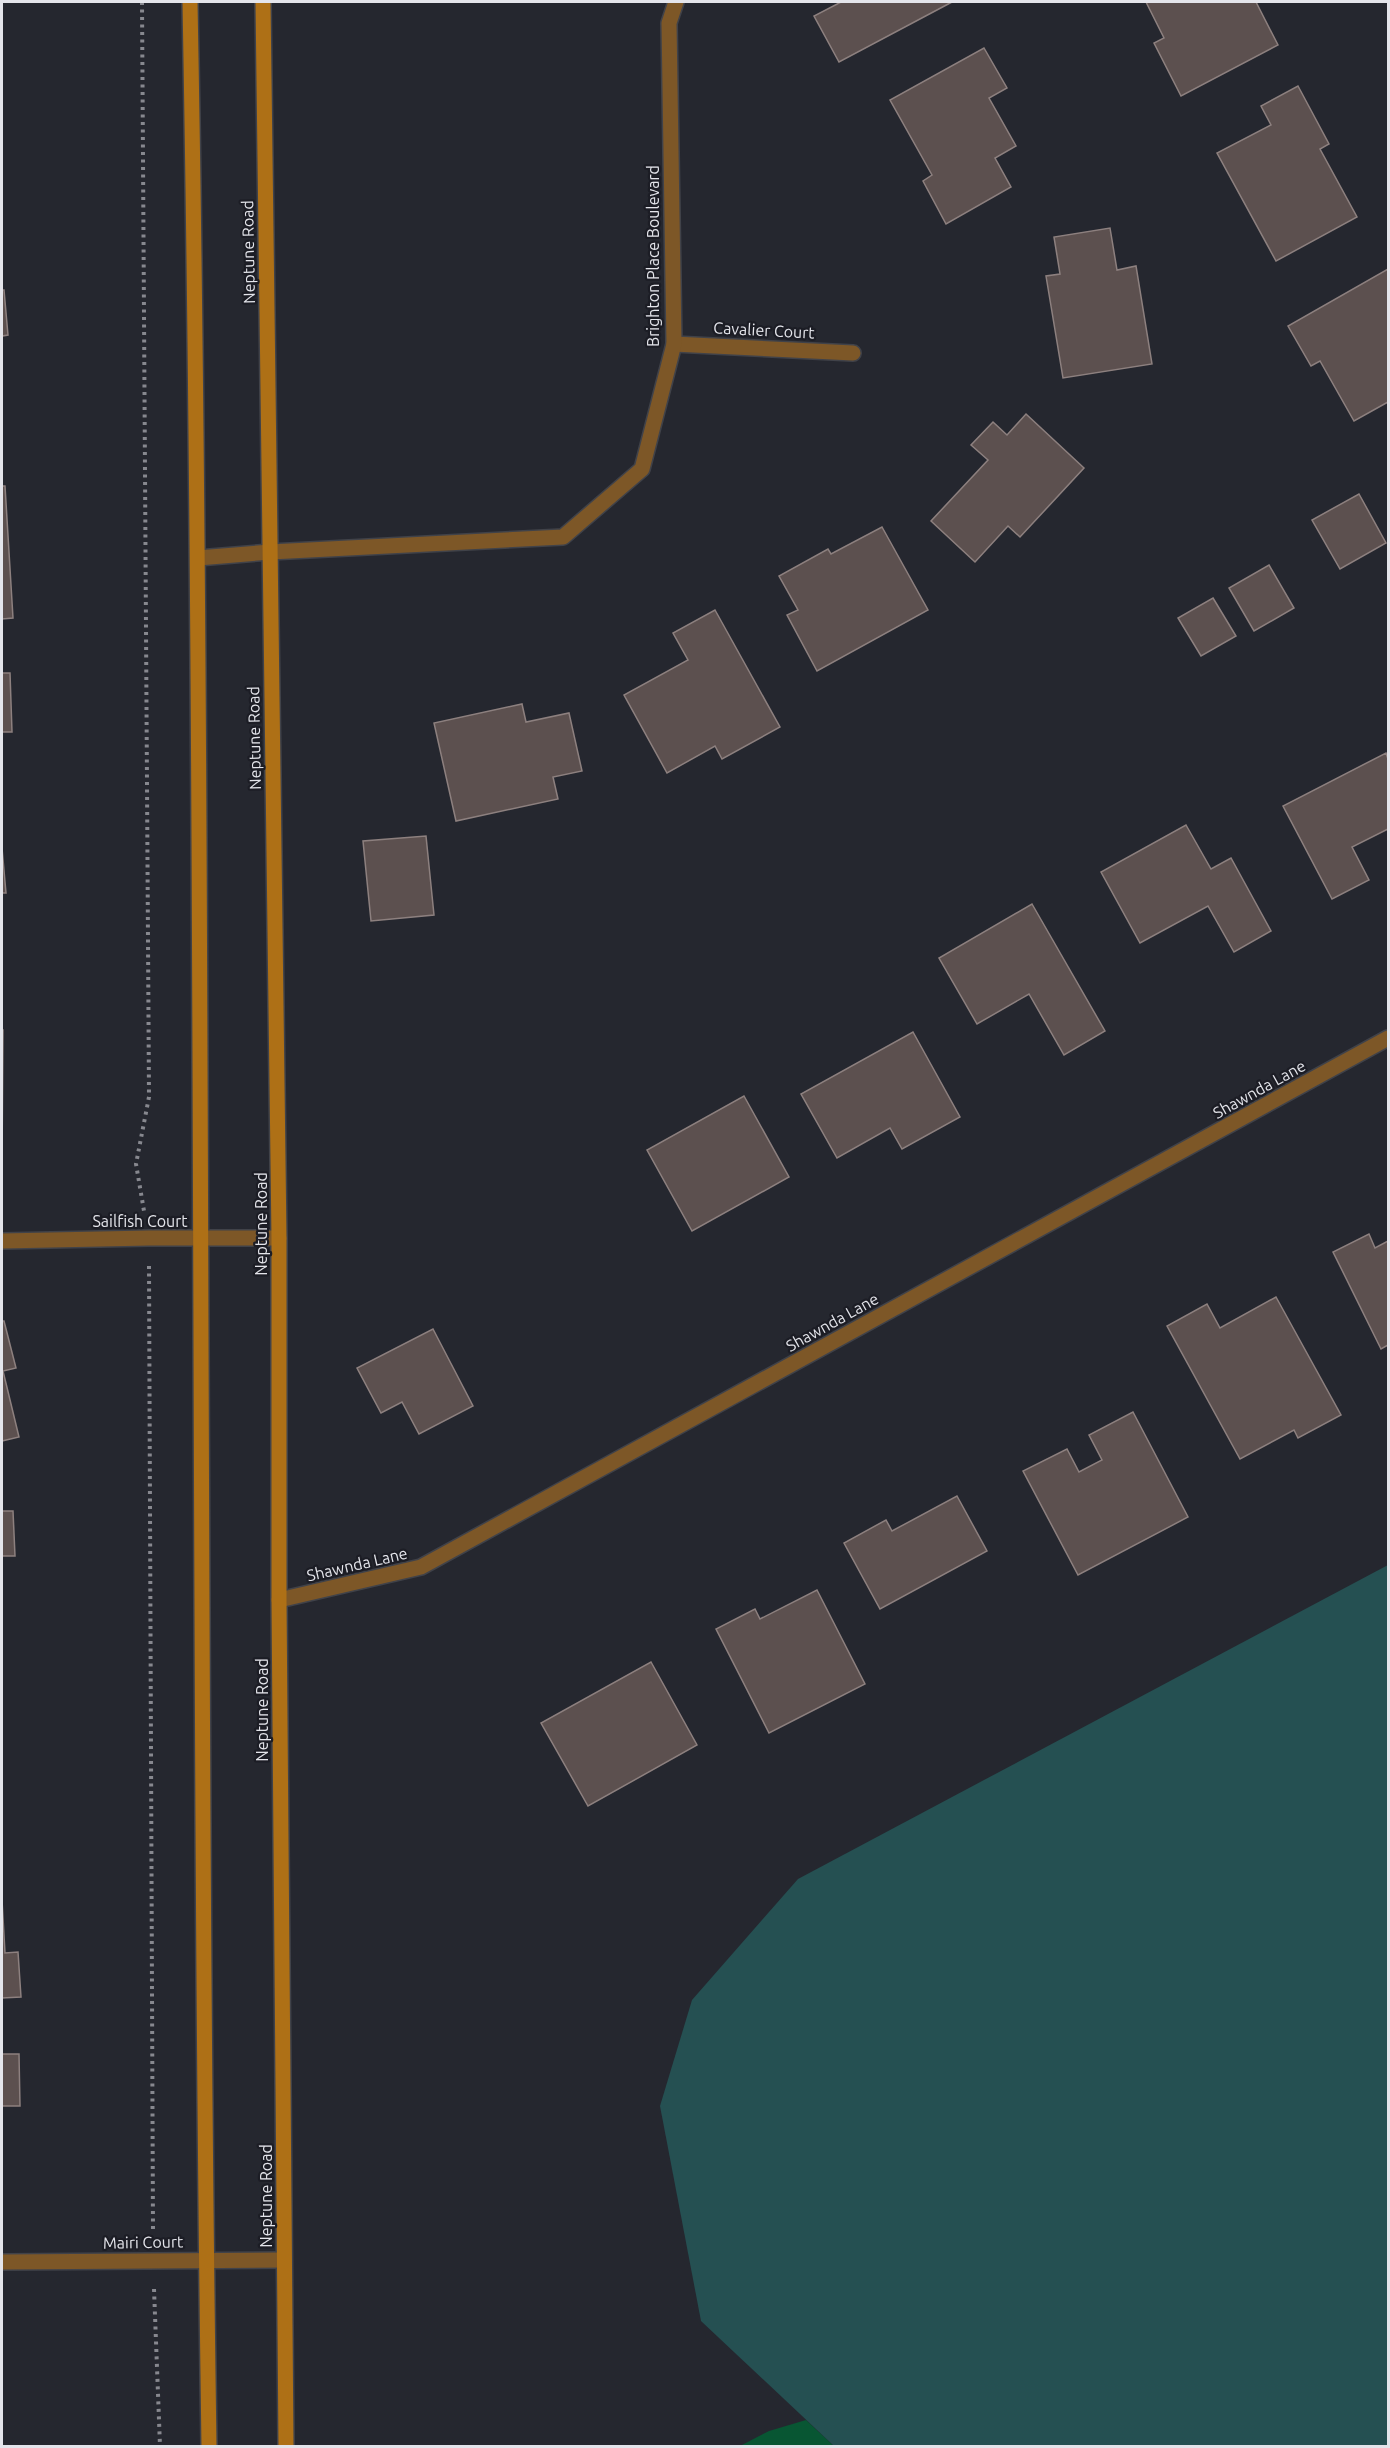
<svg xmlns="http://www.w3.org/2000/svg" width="1390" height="2448" font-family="Ubuntu,sans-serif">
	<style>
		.green { fill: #085633 }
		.water { fill: #255052 }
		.building { fill: #5c504f; stroke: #8d807f; stroke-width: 1.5 }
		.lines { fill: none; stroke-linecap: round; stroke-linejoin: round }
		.minor-casing { stroke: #404249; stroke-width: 18 }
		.secondary-casing { stroke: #404249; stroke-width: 18 }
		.path { stroke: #87888f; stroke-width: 4; stroke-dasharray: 3 4.5; stroke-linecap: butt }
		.minor { stroke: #7d5727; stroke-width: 15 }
		.secondary { stroke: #ae7016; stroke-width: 15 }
		.labels { text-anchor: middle; stroke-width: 4.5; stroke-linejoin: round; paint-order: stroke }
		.street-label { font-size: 16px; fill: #e4e5eb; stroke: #1c1d25 }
	</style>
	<rect width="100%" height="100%" fill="#25272f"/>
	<polygon class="green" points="806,2420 834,2446 740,2446 769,2431"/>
	<polygon class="water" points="1388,1565 1388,2446 834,2446 701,2321 660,2106 692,2000 798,1879"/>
	<g class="building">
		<polygon points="841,2 952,2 839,62 814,16"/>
		<polygon points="1146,2 1256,2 1278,45 1181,96 1154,43 1164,38"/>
		<polygon points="984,48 1007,88 989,98 1016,146 995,158 1011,187 946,224 923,181 932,175 890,100"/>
		<polygon points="1298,86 1329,144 1320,149 1357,217 1276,261 1217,153 1271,125 1261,106"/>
		<polygon points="1110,228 1117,270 1136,266 1152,364 1063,378 1046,276 1060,274 1054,237"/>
		<polygon points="1388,269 1388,402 1354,421 1320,361 1311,366 1288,326"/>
		<polygon points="2,290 4,290 8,335 2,336"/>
		<polygon points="1026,414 1084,468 1020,537 1008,526 975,562 931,521 988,460 971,445 993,422 1007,435"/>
		<polygon points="2,486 5,486 13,618 2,619"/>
		<polygon points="1359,494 1386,543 1340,569 1312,520"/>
		<polygon points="882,527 928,610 817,671 787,615 798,610 779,576 828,549 831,554"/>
		<polygon points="1269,565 1294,608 1254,631 1229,588"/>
		<polygon points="1213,598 1236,636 1201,656 1178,618"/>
		<polygon points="715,610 780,727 722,759 715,746 667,773 624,695 688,660 673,633"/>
		<polygon points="2,673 10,673 12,732 2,732"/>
		<polygon points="522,704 526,722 569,713 582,771 553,777 558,799 456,821 434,723"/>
		<polygon points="1386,753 1388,759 1388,829 1352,847 1369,880 1332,899 1283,806"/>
		<polygon points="1186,825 1211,869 1231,858 1271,931 1234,952 1208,906 1140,943 1101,872"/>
		<polygon points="426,836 434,915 371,921 363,841"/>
		<polygon points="2,848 6,893 2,893"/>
		<polygon points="1032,904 1105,1031 1064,1055 1029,994 977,1024 939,958"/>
		<polygon points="2,1030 3,1030 2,1165"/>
		<polygon points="913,1032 960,1117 902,1149 890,1128 837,1158 801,1094"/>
		<polygon points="744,1096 789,1177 692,1231 647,1150"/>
		<polygon points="1369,1234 1375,1248 1388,1241 1388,1345 1381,1349 1333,1252"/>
		<polygon points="1276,1297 1341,1415 1298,1438 1294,1430 1240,1459 1167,1326 1207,1304 1220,1328"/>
		<polygon points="2,1321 4,1321 16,1368 3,1371 19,1437 2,1441"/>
		<polygon points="433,1329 473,1406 419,1434 402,1402 381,1413 357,1368"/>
		<polygon points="1133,1412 1188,1517 1078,1575 1023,1471 1067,1449 1079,1472 1102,1460 1089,1435"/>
		<polygon points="957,1496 987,1551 880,1609 844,1543 886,1520 892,1531"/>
		<polygon points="2,1511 13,1511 15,1556 2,1556"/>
		<polygon points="817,1590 865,1684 769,1733 716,1629 755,1609 760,1619"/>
		<polygon points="651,1662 697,1745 588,1806 541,1723"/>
		<polygon points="2,1900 5,1953 18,1952 21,1997 2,1998"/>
		<polygon points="2,2054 19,2054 20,2106 2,2106 2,2173"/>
	</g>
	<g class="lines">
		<defs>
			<g id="minor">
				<polyline points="674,344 853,353"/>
				<polyline points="198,558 270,552 563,537 642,469 674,344 669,23 676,2"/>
				<polyline points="2,1241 149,1238 279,1238"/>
				<polyline points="279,1600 421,1567 1388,1038"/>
				<polyline points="2,2262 284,2260"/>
			</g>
			<g id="secondary">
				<path d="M190,2c15,814 7,1630 19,2444"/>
				<polyline points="263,2 279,1238 279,1600 286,2446"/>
			</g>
		</defs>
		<use href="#minor" class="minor-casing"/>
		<use href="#secondary" class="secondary-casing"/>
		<g class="path">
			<polyline points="142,2 149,1097 136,1164 144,1211"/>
			<polyline points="149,1266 153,2233"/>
			<polyline points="154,2289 160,2446"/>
		</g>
		<use href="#minor" class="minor"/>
		<use href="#secondary" class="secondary"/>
	</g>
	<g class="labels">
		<g class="street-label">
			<text transform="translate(248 252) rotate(-91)" y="6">Neptune Road</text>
			<text transform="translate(653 256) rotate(-90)" y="6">Brighton Place Boulevard</text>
			<text transform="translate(764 330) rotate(3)" y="6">Cavalier Court</text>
			<text transform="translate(254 738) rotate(-91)" y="6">Neptune Road</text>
			<text transform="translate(1259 1089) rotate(-29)" y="6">Shawnda Lane</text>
			<text x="140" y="1227">Sailfish Court</text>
			<text transform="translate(261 1224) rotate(-90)" y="6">Neptune Road</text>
			<text transform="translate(832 1322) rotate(-29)" y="6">Shawnda Lane</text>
			<text transform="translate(357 1564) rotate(-13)" y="6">Shawnda Lane</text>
			<text transform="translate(262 1710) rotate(-90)" y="6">Neptune Road</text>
			<text transform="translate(266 2196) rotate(-90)" y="6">Neptune Road</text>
			<text transform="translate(143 2242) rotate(-1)" y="6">Mairi Court</text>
		</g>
	</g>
	<rect width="1390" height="2448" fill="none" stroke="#e4e5eb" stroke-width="6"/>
</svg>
